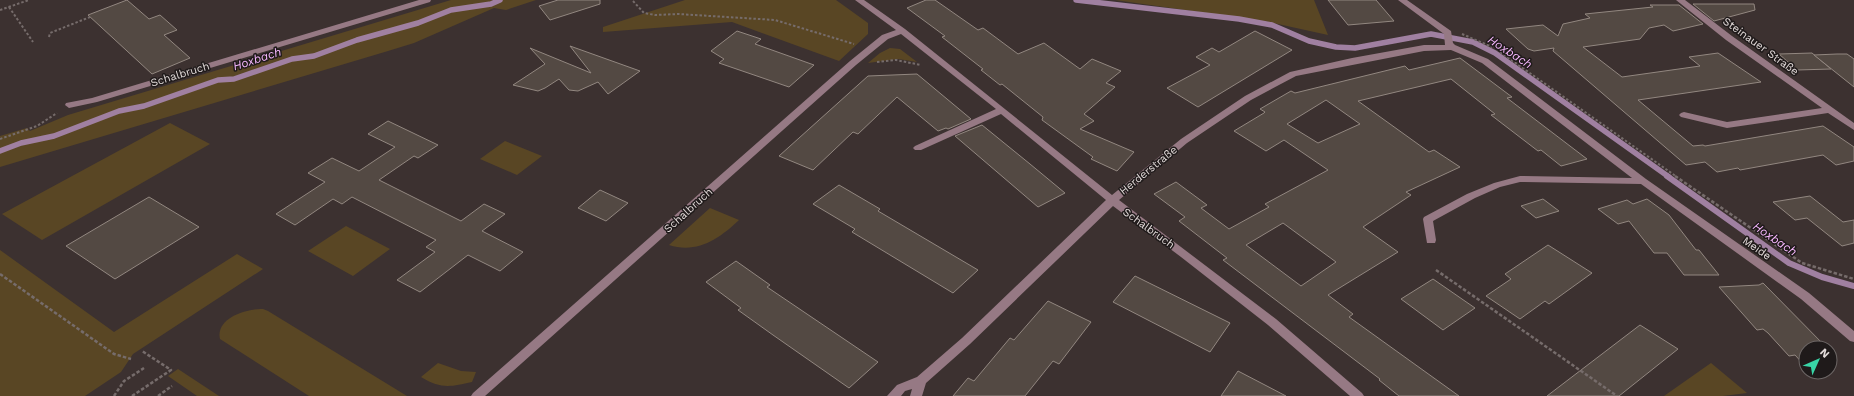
<svg xmlns="http://www.w3.org/2000/svg" width="1854" height="396" font-family="'Work Sans',sans-serif">
	<style>
		.green { fill: #594624 }
		.lines { fill: none; stroke-linecap: round; stroke-linejoin: round }
		.stream-far1 { stroke: #a080a1; stroke-width: 5.5 }
		.stream { stroke: #a080a1; stroke-width: 6 }
		.building { fill: #534943; stroke: #928780; fill-rule: evenodd }
		.path-far1 { stroke: #766c6b; stroke-width: 2; stroke-dasharray: 2.5 2; stroke-linecap: butt }
		.path { stroke: #766c6b; stroke-width: 2.5; stroke-dasharray: 3.5 2; stroke-linecap: butt }
		.minor { fill: #967984; fill-rule: evenodd }
		.labels { text-anchor: middle; stroke-width: 3; stroke-linejoin: round; paint-order: stroke }
		.street-label { font-size: 11px; fill: #e2dad9; stroke: #1f1a1a }
		.water-label { font-size: 12px; font-style: italic; fill: #f8b8ff; stroke: #1f1a1a }
	</style>
	<rect width="100%" height="100%" fill="#3c3130"/>
	<g class="green">
		<polygon points="451,0 536,0 506,10 494,8 414,43 388,51 0,167 0,136 27,128 30,131 68,115"/>
		<polygon points="685,0 836,0 868,23 868,34 839,61 732,22 603,32 603,27"/>
		<polygon points="1115,0 1314,0 1328,35 1269,22"/>
		<polygon points="890,48 900,49 917,62 898,59 868,63 880,53"/>
		<polygon points="170,123 210,144 42,240 2,214"/>
		<polygon points="505,141 542,156 517,175 480,159"/>
		<path d="M710,208l29,12c-20,19 -42,34 -70,25z"/>
		<polygon points="346,226 390,249 353,276 308,251"/>
		<polygon points="0,250 114,332 237,254 263,269 133,354 121,372 85,396 0,396"/>
		<path d="M263,309l5,2 139,85h-98l-89,-57c-5,-21 28,-31 43,-30z"/>
		<path d="M438,363l23,8 15,1 -4,10c-22,5 -31,7 -51,-5z"/>
		<polygon points="1711,363 1747,393 1723,396 1664,396"/>
		<polygon points="178,369 219,396 197,396 168,376"/>
	</g>
	<g class="lines">
		<g class="stream-far1">
			<polyline points="1076,0 1239,19 1272,25 1309,41 1336,47 1355,48 1431,34 1473,42 1495,53 1669,177"/>
			<polyline points="0,151 21,143 54,136 119,111 144,106 218,80 234,79 292,59 314,56 357,40 418,23 451,10 491,4 500,0"/>
		</g>
		<polyline class="stream" points="1667,176 1789,263 1822,277 1854,286"/>
	</g>
	<g class="building">
		<polygon points="127,0 149,19 160,15 177,30 164,35 190,58 152,74 88,15"/>
		<polygon points="558,0 600,0 600,4 550,20 539,6"/>
		<polygon points="926,0 935,0 978,30 983,28 1018,54 1044,43 1080,69 1092,59 1121,71 1106,83 1115,87 1084,114 1094,121 1080,129 1134,152 1117,171 1091,159 1093,157 1042,120 1043,117 1002,84 1000,85 981,70 983,69 942,37 945,36 907,8"/>
		<polygon points="1328,0 1376,0 1394,21 1348,25"/>
		<polygon points="1693,4 1754,4 1755,10 1714,21"/>
		<polygon points="1650,5 1679,5 1703,24 1673,31 1664,25 1649,28 1640,39 1583,47 1622,77 1700,66 1689,57 1718,53 1761,82 1638,100 1693,146 1703,145 1705,146 1823,126 1854,147 1854,161 1836,165 1823,155 1740,170 1738,168 1717,172 1705,162 1686,165 1553,51 1554,48 1534,51 1528,49 1506,29 1543,25 1558,36 1563,24 1590,18 1585,14 1653,7"/>
		<polygon points="737,31 761,39 755,44 814,65 789,87 719,63 724,59 711,51"/>
		<polygon points="1255,31 1292,50 1198,107 1167,88 1210,65 1196,57 1212,48 1219,52"/>
		<polygon points="570,46 640,71 608,94 598,82 578,91 569,90 559,79 545,88 538,91 513,85 545,64 530,48 591,73"/>
		<polygon points="1812,53 1831,69 1797,70 1779,54"/>
		<polygon points="1837,54 1847,54 1854,59 1854,87 1814,55"/>
		<path d="M1460,58l52,39 -5,1 80,61 -26,7 -20,-16 -3,1 -47,-36 4,-1 -44,-35 -93,22 71,51 5,-2 26,17 -54,25 5,3 -48,32 35,25 -70,43 25,19 -4,3 110,79h-60l-20,-16 1,-1 -157,-119 4,-2 -48,-37 6,-4 -31,-23 22,-12 31,23 -6,3 28,21 40,-22 -4,-3 63,-34 -44,-30 -18,11 -32,-20 30,-18 1,-1 -5,-3 31,-18 4,2 110,-27 4,4zM1326,100l34,24 -42,19 -31,-19zM1283,223l53,39 -35,24 -55,-41z"/>
		<polygon points="917,74 971,119 948,129 946,128 938,131 897,97 858,134 853,132 813,170 779,156 868,76"/>
		<polygon points="388,121 438,145 418,158 414,156 379,180 461,221 484,204 505,214 482,231 523,252 500,271 468,255 420,292 397,280 435,252 426,247 436,240 352,197 342,204 333,199 295,225 276,214 325,182 308,173 332,158 359,171 395,147 368,134"/>
		<polygon points="982,125 1030,164 1065,193 1038,207 955,136"/>
		<polygon points="839,185 880,209 878,211 978,270 953,293 852,232 855,229 813,204"/>
		<polygon points="600,190 628,203 606,221 578,208"/>
		<polygon points="1810,196 1843,222 1854,220 1854,243 1842,246 1807,218 1795,220 1773,202"/>
		<polygon points="149,197 199,227 115,279 66,246"/>
		<polygon points="1543,199 1559,211 1536,218 1521,206"/>
		<polygon points="1647,199 1669,215 1696,250 1699,250 1719,275 1684,275 1667,253 1654,253 1629,221 1618,224 1598,209 1627,200 1633,204"/>
		<polygon points="1548,245 1592,273 1549,304 1545,301 1520,319 1486,296 1511,279 1505,274"/>
		<polygon points="736,261 770,285 767,287 878,362 849,388 773,335 738,310 741,308 706,282"/>
		<polygon points="1135,276 1230,323 1210,352 1113,302"/>
		<polygon points="1433,279 1475,308 1443,330 1401,299"/>
		<polygon points="1763,283 1827,348 1806,348 1806,367 1795,355 1789,356 1768,333 1763,329 1757,330 1719,287 1759,285"/>
		<polygon points="1048,301 1091,322 1059,364 1053,361 1025,396 953,396 968,378 974,381 1010,338 1014,340"/>
		<polygon points="1640,325 1678,349 1619,396 1547,396"/>
		<polygon points="1238,371 1286,396 1221,396"/>
	</g>
	<g class="lines">
		<g class="path-far1">
			<polyline points="633,1 644,13 655,15 678,14 775,20 854,44"/>
			<polyline points="9,7 33,42"/>
			<polyline points="0,10 29,0"/>
			<polyline points="1462,34 1492,47"/>
			<polyline points="49,37 50,33 90,17"/>
			<polyline points="1500,52 1677,177"/>
			<polyline points="877,62 896,60 921,65"/>
			<polyline points="0,139 37,126 57,113"/>
		</g>
		<g class="path">
			<polyline points="1675,176 1802,263 1854,279"/>
			<polyline points="1436,270 1617,396"/>
			<polyline points="0,274 114,354 131,359"/>
			<polyline points="114,396 124,381 144,368"/>
			<polyline points="132,396 171,370 142,351"/>
			<polyline points="158,396 172,386"/>
		</g>
		<g class="minor">
			<polygon points="419,0 431,0 430,2 97,102 69,108 65,105 66,103 92,98"/>
			<polygon points="855,0 864,0 905,29 1112,195 1181,139 1245,96 1290,72 1352,58 1424,45 1445,45 1444,34 1398,0 1407,0 1451,31 1453,43 1455,45 1488,59 1646,179 1809,293 1854,331 1854,342 1850,341 1801,299 1641,184 1520,182 1500,187 1475,198 1433,221 1436,240 1435,243 1427,243 1423,219 1424,217 1467,194 1494,183 1520,176 1632,178 1482,63 1451,50 1424,51 1296,76 1251,100 1187,143 1119,200 1276,319 1362,393 1364,396 1350,396 1268,325 1181,257 1113,206 970,344 926,383 922,396 910,396 912,389 905,391 901,396 887,396 897,385 917,377 962,338 1106,200 1001,114 921,150 915,150 913,148 915,146 996,109 901,34 888,39 856,65 485,396 471,396 473,393 850,61 882,35 896,30"/>
			<polygon points="1676,0 1685,0 1732,36 1854,123 1854,130 1828,113 1727,128 1681,117 1679,115 1681,113 1684,112 1727,122 1822,108 1726,40"/>
		</g>
	</g>
	<g class="labels">
		<g class="street-label">
			<text transform="translate(1761 46) rotate(36)" y="4">Steinauer Straße</text>
			<text transform="translate(180 74) rotate(-17)" y="4">Schalbruch</text>
			<text transform="translate(1148 170) rotate(-39)" y="4">Herderstraße</text>
			<text transform="translate(688 210) rotate(-42)" y="4">Schalbruch</text>
			<text transform="translate(1149 228) rotate(36)" y="4">Schalbruch</text>
			<text transform="translate(1757 248) rotate(35)" y="4">Meide</text>
		</g>
		<g class="water-label">
			<text transform="translate(1510 52) rotate(33)" y="4">Hoxbach</text>
			<text transform="translate(257 59) rotate(-18)" y="4">Hoxbach</text>
			<text transform="translate(1775 239) rotate(34)" y="4">Hoxbach</text>
		</g>
	</g>
	<g transform="translate(1818 360) rotate(45)"><circle r="19" fill="#1f1a1a" stroke="#6d6766"/>
	<path d="M0-3L7 15L0 10L-7 15Z" fill="#38d4a6"/>
	<text y="-6" font-size="11" font-weight="bold" text-anchor="middle" fill="#e2dad9">N</text>
	</g>
</svg>
